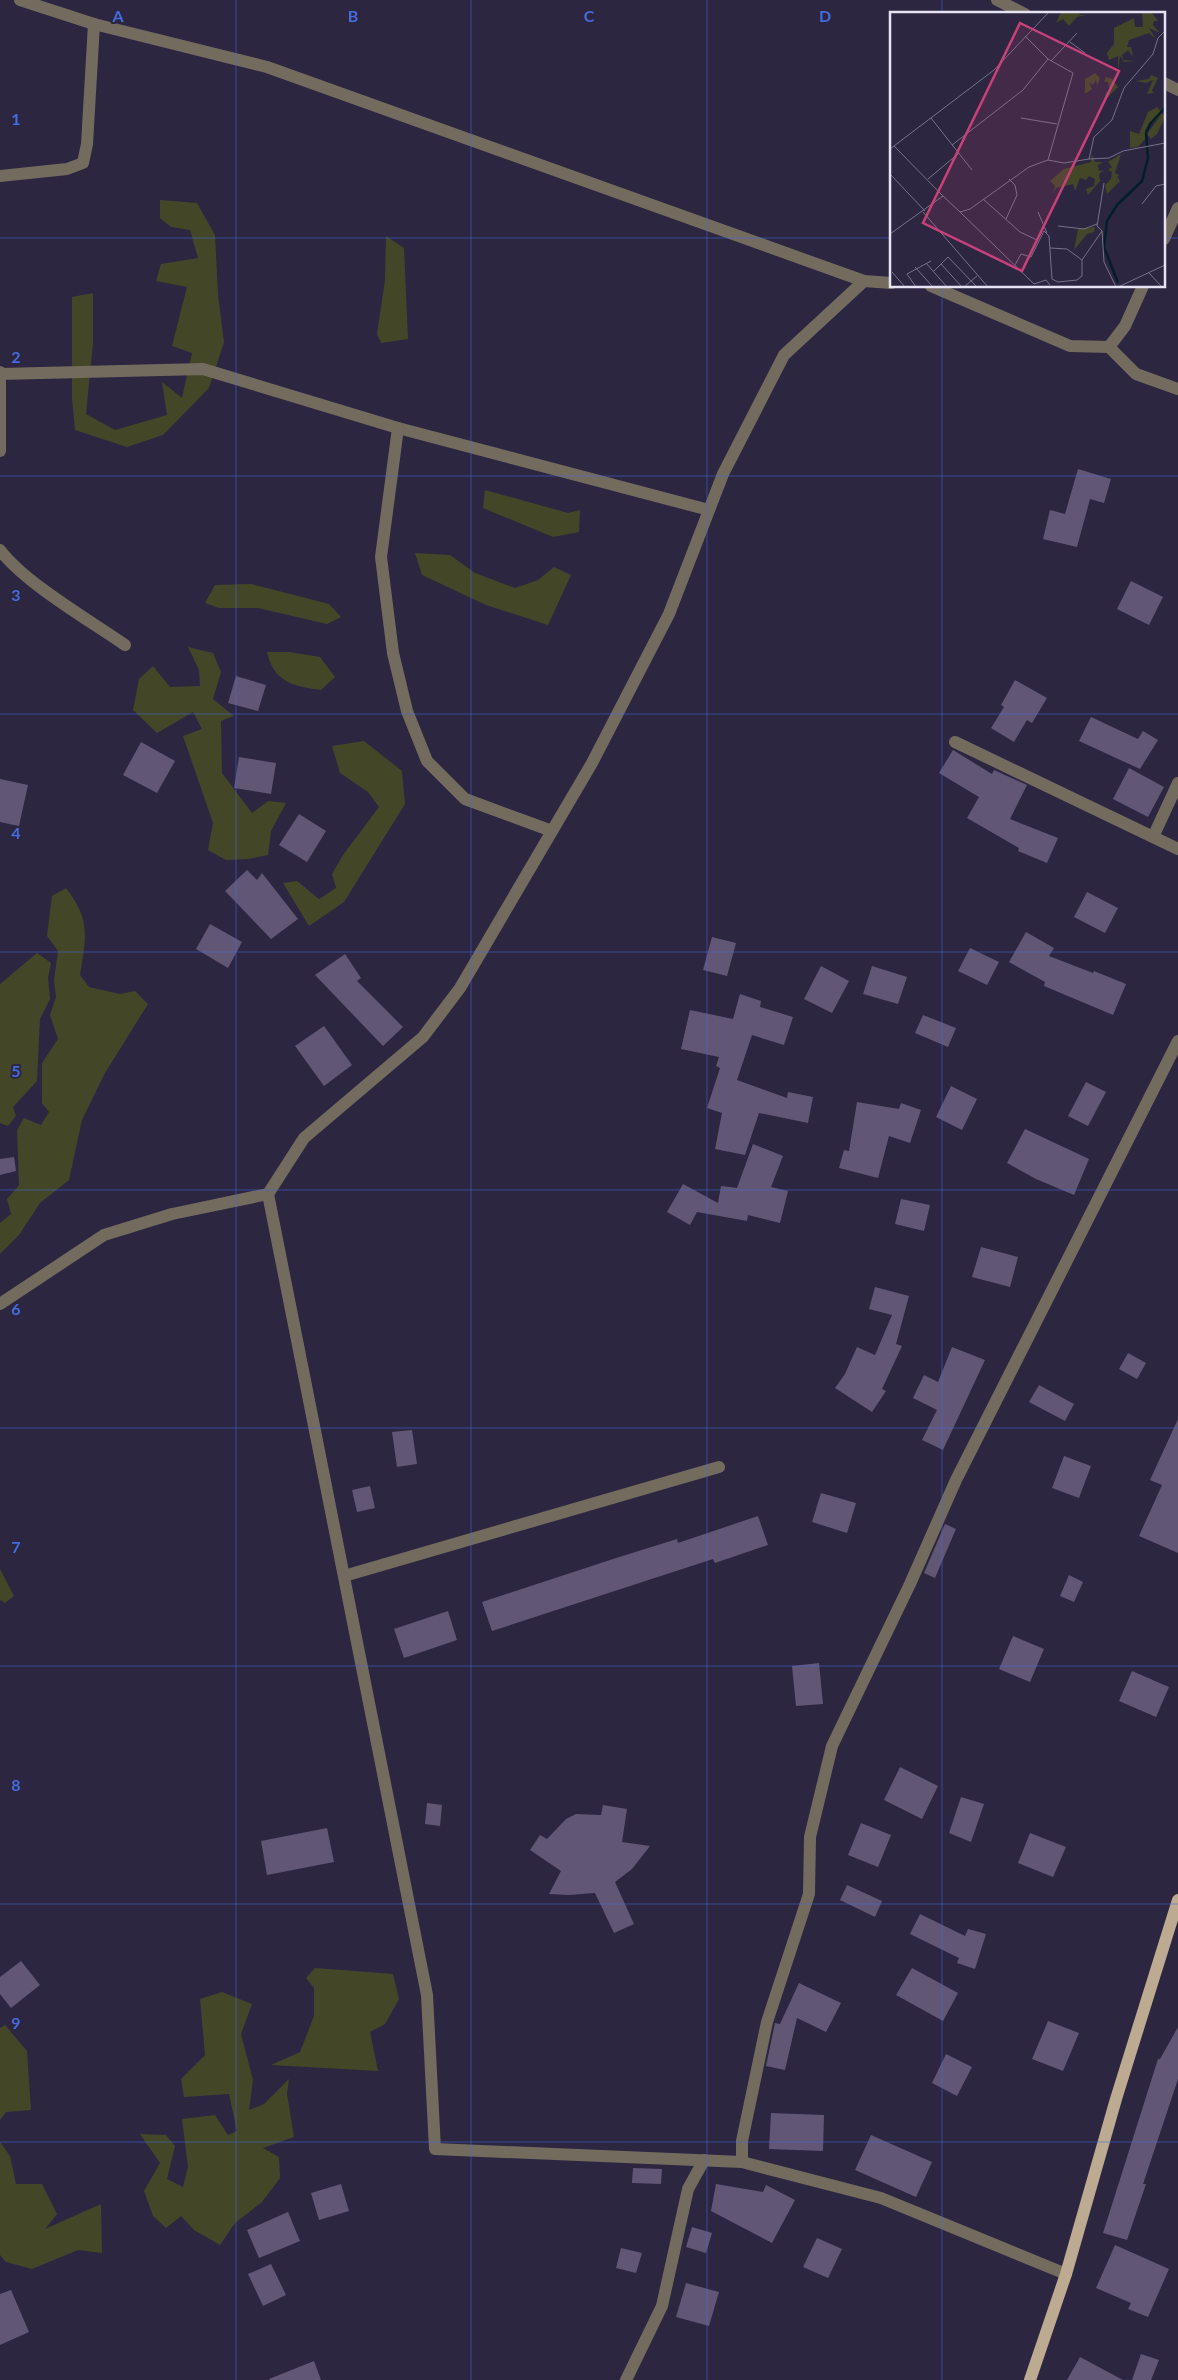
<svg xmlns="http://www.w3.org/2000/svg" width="1178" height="2380" font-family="Lato,sans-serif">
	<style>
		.green { fill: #434728 }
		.building { fill: #625675 }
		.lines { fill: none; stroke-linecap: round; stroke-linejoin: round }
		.minor { stroke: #746b5f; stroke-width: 12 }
		.major { stroke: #bdab91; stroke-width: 12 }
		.grid { fill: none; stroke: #456cde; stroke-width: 1; stroke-opacity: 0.55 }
		.inset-river { fill: none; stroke: #031e2b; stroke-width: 2.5 }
		.inset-road { fill: none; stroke: #767289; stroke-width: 1 }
		.view { fill: #c9417a; fill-opacity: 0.15; stroke: #c9417a; stroke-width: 2.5 }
		.inset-edge { fill: none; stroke: #e6e3f5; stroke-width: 2.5 }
		.grid-label { font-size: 16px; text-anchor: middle; font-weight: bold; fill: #456cde; stroke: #2c2641; stroke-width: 4; stroke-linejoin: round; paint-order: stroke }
	</style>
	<rect width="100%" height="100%" fill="#2c2641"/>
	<g class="green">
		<polygon points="160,200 197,203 215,235 218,294 224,342 209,388 163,435 127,447 75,430 72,399 72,297 93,293 93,343 86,414 115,430 167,415 162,382 182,398 192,353 172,346 187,287 156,281 161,264 198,258 190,230 171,227 160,218"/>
		<polygon points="386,236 404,248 408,339 381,343 377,334 385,280"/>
		<polygon points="485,490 568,513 580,510 579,532 553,537 483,508"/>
		<polygon points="415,553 450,555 475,573 515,588 538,580 554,567 571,575 548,625 486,605 422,575"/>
		<polygon points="251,584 329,604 341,617 327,624 258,608 219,608 205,603 215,585"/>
		<polygon points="188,647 213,653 221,672 213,699 234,716 221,721 222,773 252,813 268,801 286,803 271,831 268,855 248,859 226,860 208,850 213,823 183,736 202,729 193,712 157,733 133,710 139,679 153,666 170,687 200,686 199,670"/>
		<path d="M267,652h22l31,5 15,20 -14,13c-27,-4 -47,-7 -54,-38z"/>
		<polygon points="364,741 402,771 405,804 344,902 309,926 283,883 297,881 319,899 336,888 332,874 343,855 379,807 368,792 340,773 332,746"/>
		<path d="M66,888c25,32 20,49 14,87l9,12 31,7 15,-3 13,13 -43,69 -23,47 -13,60 -29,23 -21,32 -19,19v-31l11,-9 -4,-15 12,-14 -2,-55 7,-12 17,7 8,-13 -7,-9v-40l16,-24 -8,-24 6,-18 -2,-17 4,-29 -11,-15 5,-40z"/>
		<polygon points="37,953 51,963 48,978 50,999 40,1019 37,1081 13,1107 16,1116 8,1126 0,1123 0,984"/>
		<polygon points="0,1569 14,1596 5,1603 0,1600"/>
		<polygon points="315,1968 393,1974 399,1999 385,2024 370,2032 378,2071 271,2065 300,2052 314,2016 314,1988 306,1978"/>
		<polygon points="222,1992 252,2004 241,2034 253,2080 249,2110 264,2104 289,2079 287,2094 294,2137 263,2148 279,2157 280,2178 262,2202 235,2223 220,2245 194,2230 181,2216 166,2228 153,2216 144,2191 160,2163 140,2134 166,2135 175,2146 167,2179 183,2187 188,2167 182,2119 215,2115 228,2135 237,2131 229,2094 184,2097 181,2079 205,2055 200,1999"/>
		<polygon points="5,2025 27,2051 31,2110 6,2112 0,2120 0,2028"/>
		<polygon points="0,2142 10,2156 16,2184 42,2184 57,2214 45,2229 101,2204 102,2253 78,2250 32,2269 6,2262 0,2255"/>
	</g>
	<g class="building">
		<polygon points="1078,469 1111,479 1104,503 1090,499 1077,547 1043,539 1050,510 1065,514"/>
		<polygon points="1131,581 1163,597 1149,625 1117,609"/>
		<polygon points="236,676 266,685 258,711 228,703"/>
		<polygon points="1015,680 1047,698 1032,723 1027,720 1014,742 991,728 1004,707 1001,705"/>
		<polygon points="1091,717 1138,739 1143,731 1158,740 1140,769 1079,741"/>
		<polygon points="141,742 175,761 157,793 123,775"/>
		<polygon points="953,750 992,774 994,770 1027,785 1010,819 1058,838 1047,863 1018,851 1019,848 967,818 979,797 939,773"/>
		<polygon points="239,757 276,763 271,794 234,788"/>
		<polygon points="1129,768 1164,787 1148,817 1113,799"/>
		<polygon points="0,779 28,785 19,826 0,822"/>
		<polygon points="299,814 326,831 307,862 279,845"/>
		<polygon points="247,870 257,880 262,873 298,919 271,939 225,891"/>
		<polygon points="1087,892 1118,908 1105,933 1074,917"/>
		<polygon points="210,924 242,942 228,968 196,949"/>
		<polygon points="1026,932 1054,948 1049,956 1093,973 1094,971 1126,984 1113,1015 1044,986 1045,982 1009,962"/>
		<polygon points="712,937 736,943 727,976 703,970"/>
		<polygon points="970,948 999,962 987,985 958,971"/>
		<polygon points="345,954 361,978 357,981 403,1027 383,1046 315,975"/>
		<polygon points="821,966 849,981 832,1013 804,999"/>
		<polygon points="872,966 907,977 898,1004 863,994"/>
		<polygon points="740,994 761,1001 760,1007 793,1017 784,1045 752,1035 737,1080 787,1098 788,1092 813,1097 808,1123 759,1113 745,1155 715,1149 722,1113 707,1108 720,1068 716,1066 719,1057 681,1049 690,1010 733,1019"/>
		<polygon points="923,1015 956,1028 948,1047 915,1033"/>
		<polygon points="324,1026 352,1065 324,1086 295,1046"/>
		<polygon points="1086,1082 1106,1092 1088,1126 1068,1116"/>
		<polygon points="951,1086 977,1099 962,1130 936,1117"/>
		<polygon points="857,1102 899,1109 901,1103 921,1110 910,1143 889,1136 878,1178 839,1168 844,1150 849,1151"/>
		<polygon points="1025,1129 1089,1159 1074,1195 1036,1179 1007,1163"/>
		<polygon points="753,1144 783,1156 771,1187 788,1191 780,1223 748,1215 747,1221 697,1212 690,1225 667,1212 683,1184 718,1203 721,1186 737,1188"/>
		<polygon points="14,1157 16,1171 0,1175 0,1159"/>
		<polygon points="901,1199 930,1205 924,1231 895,1224"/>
		<polygon points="981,1247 1018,1257 1010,1287 972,1277"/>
		<polygon points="875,1287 909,1296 896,1344 902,1346 882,1389 886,1391 872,1412 835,1388 845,1374 857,1347 875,1355 892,1315 869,1309"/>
		<polygon points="952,1347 985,1360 943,1450 922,1440 937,1410 913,1398 924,1375 938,1382"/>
		<polygon points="1128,1353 1146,1363 1137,1379 1119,1369"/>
		<polygon points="1039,1385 1074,1404 1065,1421 1029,1402"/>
		<polygon points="1178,1419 1178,1553 1139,1536 1162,1485 1150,1480"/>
		<polygon points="412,1430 417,1464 397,1467 392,1432"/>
		<polygon points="1064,1456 1091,1466 1079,1498 1052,1488"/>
		<polygon points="370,1486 375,1508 357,1512 352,1490"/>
		<polygon points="821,1493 856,1503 847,1533 812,1522"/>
		<polygon points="758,1516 768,1545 715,1563 713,1559 492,1631 482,1602 613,1559 677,1539 678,1543"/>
		<polygon points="945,1524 956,1529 935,1578 924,1573"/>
		<polygon points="1069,1575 1083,1582 1074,1602 1060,1596"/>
		<polygon points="448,1611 457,1640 404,1658 394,1629"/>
		<polygon points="1013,1636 1044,1649 1030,1682 999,1669"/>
		<polygon points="819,1663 823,1704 796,1706 792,1666"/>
		<polygon points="1132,1671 1169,1687 1156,1717 1119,1701"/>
		<polygon points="900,1767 938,1786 922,1819 884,1800"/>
		<polygon points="961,1797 984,1804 971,1842 949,1833"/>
		<polygon points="427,1803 442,1805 440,1826 425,1824"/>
		<polygon points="603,1805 627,1809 622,1842 650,1846 632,1869 615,1882 634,1924 614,1933 595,1893 569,1895 549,1894 561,1871 530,1850 540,1835 547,1839 566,1819 576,1814 601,1815"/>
		<polygon points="861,1823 891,1835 878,1867 848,1855"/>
		<polygon points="327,1828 334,1862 267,1875 261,1841"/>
		<polygon points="1030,1833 1066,1847 1053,1877 1018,1863"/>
		<polygon points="847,1885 882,1901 875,1917 840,1900"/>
		<polygon points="920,1914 965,1936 968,1929 986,1934 975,1969 957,1963 959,1958 910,1934"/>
		<polygon points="21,1961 40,1985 11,2008 0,1994 0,1977"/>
		<polygon points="912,1968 958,1993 943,2021 896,1995"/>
		<polygon points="799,1983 841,2003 826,2032 797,2018 785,2070 766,2066 775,2023 780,2024"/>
		<polygon points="1048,2021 1079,2033 1063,2071 1032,2059"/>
		<polygon points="1178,2027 1178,2079 1143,2184 1146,2184 1127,2240 1103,2233 1158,2059 1160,2059"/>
		<polygon points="946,2054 972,2067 957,2096 932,2083"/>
		<polygon points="771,2113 824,2115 823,2151 769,2149"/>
		<polygon points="871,2135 932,2162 916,2197 855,2170"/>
		<polygon points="633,2168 662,2169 661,2184 632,2183"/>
		<polygon points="341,2184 349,2211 319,2220 311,2193"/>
		<polygon points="716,2184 763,2192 766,2185 795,2200 772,2243 711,2211"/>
		<polygon points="288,2212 300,2241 259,2258 247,2230"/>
		<polygon points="692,2227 712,2233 706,2253 686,2247"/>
		<polygon points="817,2238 842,2249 828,2278 803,2267"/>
		<polygon points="1115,2245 1169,2269 1148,2317 1128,2309 1131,2303 1096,2288"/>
		<polygon points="621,2248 642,2253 636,2273 616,2268"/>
		<polygon points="271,2264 286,2295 263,2306 248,2274"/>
		<polygon points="686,2283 719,2292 709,2326 676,2317"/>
		<polygon points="11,2290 29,2332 0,2345 0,2294"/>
		<polygon points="1141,2354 1159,2360 1151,2380 1132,2380"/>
		<polygon points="1080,2357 1123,2380 1067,2380"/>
		<polygon points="314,2361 321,2380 270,2380 269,2379"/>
	</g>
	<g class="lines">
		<g class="minor">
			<polyline points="20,0 94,24 267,67 864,281"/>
			<polyline points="997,0 1025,14"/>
			<polyline points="1164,83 1178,90"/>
			<polyline points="0,176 67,169 83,163 87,144 94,24"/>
			<polyline points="1164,239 1178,208"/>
			<polyline points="931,286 1070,346 1109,347 1125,326 1143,286"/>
			<polyline points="1109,347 1136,374 1178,389"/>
			<polyline points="0,372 0,451"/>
			<polyline points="0,374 203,369 398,428 709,510"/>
			<polyline points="398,428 381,557 393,653 407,711 427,761 465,799 552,831"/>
			<path d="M0,550c25,33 89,70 125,95"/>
			<polyline points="955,742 1178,849"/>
			<polyline points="1153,837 1178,783"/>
			<polyline points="268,1194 427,1995 435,2149 742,2162 881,2198 1066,2274"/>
			<polyline points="0,1304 104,1235 172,1214 268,1194 304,1138 423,1037 460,988 592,763 669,614 723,474 784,355 864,281 892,283"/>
			<polyline points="344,1576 719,1467"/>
			<polyline points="742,2162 742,2141 767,2022 809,1894 810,1837 832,1746 910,1584 956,1480 1178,1041"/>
			<polyline points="626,2380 662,2306 688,2189 704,2160"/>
		</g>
		<polyline class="major" points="1030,2380 1066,2274 1116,2099 1178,1900"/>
	</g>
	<path class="grid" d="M236,0v2380M471,0v2380M707,0v2380M942,0v14M0,238h892M1164,238h14M942,286v2094M0,476h1178M0,714h1178M0,952h1178M0,1190h1178M0,1428h1178M0,1666h1178M0,1904h1178M0,2142h1178"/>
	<g transform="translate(890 12)">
		<rect width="275" height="275" fill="#2c2641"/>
		<path d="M171,0h20l-2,3h7l-9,2 -8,9 -6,-7 -7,4zM252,1h10l6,8h-4l-1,4 7,8 -11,-5 7,11 -7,-6 -20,7 -2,7h4l2,10 -5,-7 -6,5 1,5 13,1 -12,1 -4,-6 -2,15v-15l-9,4 -2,-7 7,-9v-16l20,-10 1,9h8zM205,61l5,5 -3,8 -1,-6 -3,5 -4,-3 3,7 -7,5v-15zM261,63l7,3 -6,12 3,7 -2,-4 -6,1 6,-14 -7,3 -10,-2 13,-2zM216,65l6,2 6,8 -14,14 2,-9h4l-2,-10h-4zM267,95l8,10 -8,17 -6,5 -4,-5 14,-19 -16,15v9l-7,8 -8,1v-17l9,3 9,-22zM202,142l3,8h8l-5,3 1,6 5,-1 -5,4 1,7 -12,14 -2,-6 8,-3 1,-7 -6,-3 -3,4 -6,-2 -5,13 -2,-7 -17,4 -3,6 2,-8 -5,-5 14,-12 27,-7zM231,142l-6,19 4,2 -4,7 3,-4 2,3 -13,13 -2,-9 6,-6 1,-7 -4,-2 4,-3 -4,-5zM205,215l-1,5 -7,2 -13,16 4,-21z" fill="#434728"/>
		<path class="inset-river" d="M228,271l-14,-36 3,-26 10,-16 25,-24 6,-23 -2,-25 4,-9 15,-16"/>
		<path class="inset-road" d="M135,24l23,23 25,14 -25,87M180,30l15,11M161,49l26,-28M41,106l41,52M131,106l36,6M62,133l71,-55 25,-31M4,134l49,50M0,137l104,-79 55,-58M199,147l20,-1 14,-7 42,-8M0,162l35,37M38,167l31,-26M214,171l-7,43 5,5 2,31 12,25M93,187l37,33 17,8M252,192l14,-18 9,-2M33,200l65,75M70,200l74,72 12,-4 4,5M148,200l9,21M116,207l11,-24 -2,-10 -6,-6M168,214l26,3 13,-5M0,222l53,-38 17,16 10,-3 59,-42 19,-7 16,3 25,-4 5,-22 18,-17 12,-32 29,-34 5,-16 7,-7M160,236l17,1 15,11M36,251l21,24M51,252l21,23M125,253l6,-11 10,3 13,-26 5,5 3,43 6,3 19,-2 5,-4v-16l20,-29M25,255l17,19M44,259l14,-14 29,30M2,260l13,15M259,261l13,14M26,275l-9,-13 24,-13M74,275l13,-11M228,275l47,-22"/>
		<path class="view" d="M130,11l99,48 -97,200 -99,-48z"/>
		<rect width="275" height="275" class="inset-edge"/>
	</g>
	<g class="grid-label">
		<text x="118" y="22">A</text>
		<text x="353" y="22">B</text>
		<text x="589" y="22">C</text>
		<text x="825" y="22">D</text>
		<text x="16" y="125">1</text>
		<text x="16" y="363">2</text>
		<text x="16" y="601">3</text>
		<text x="16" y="839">4</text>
		<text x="16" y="1077">5</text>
		<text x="16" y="1315">6</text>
		<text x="16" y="1553">7</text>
		<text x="16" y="1791">8</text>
		<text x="16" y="2029">9</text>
	</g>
</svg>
